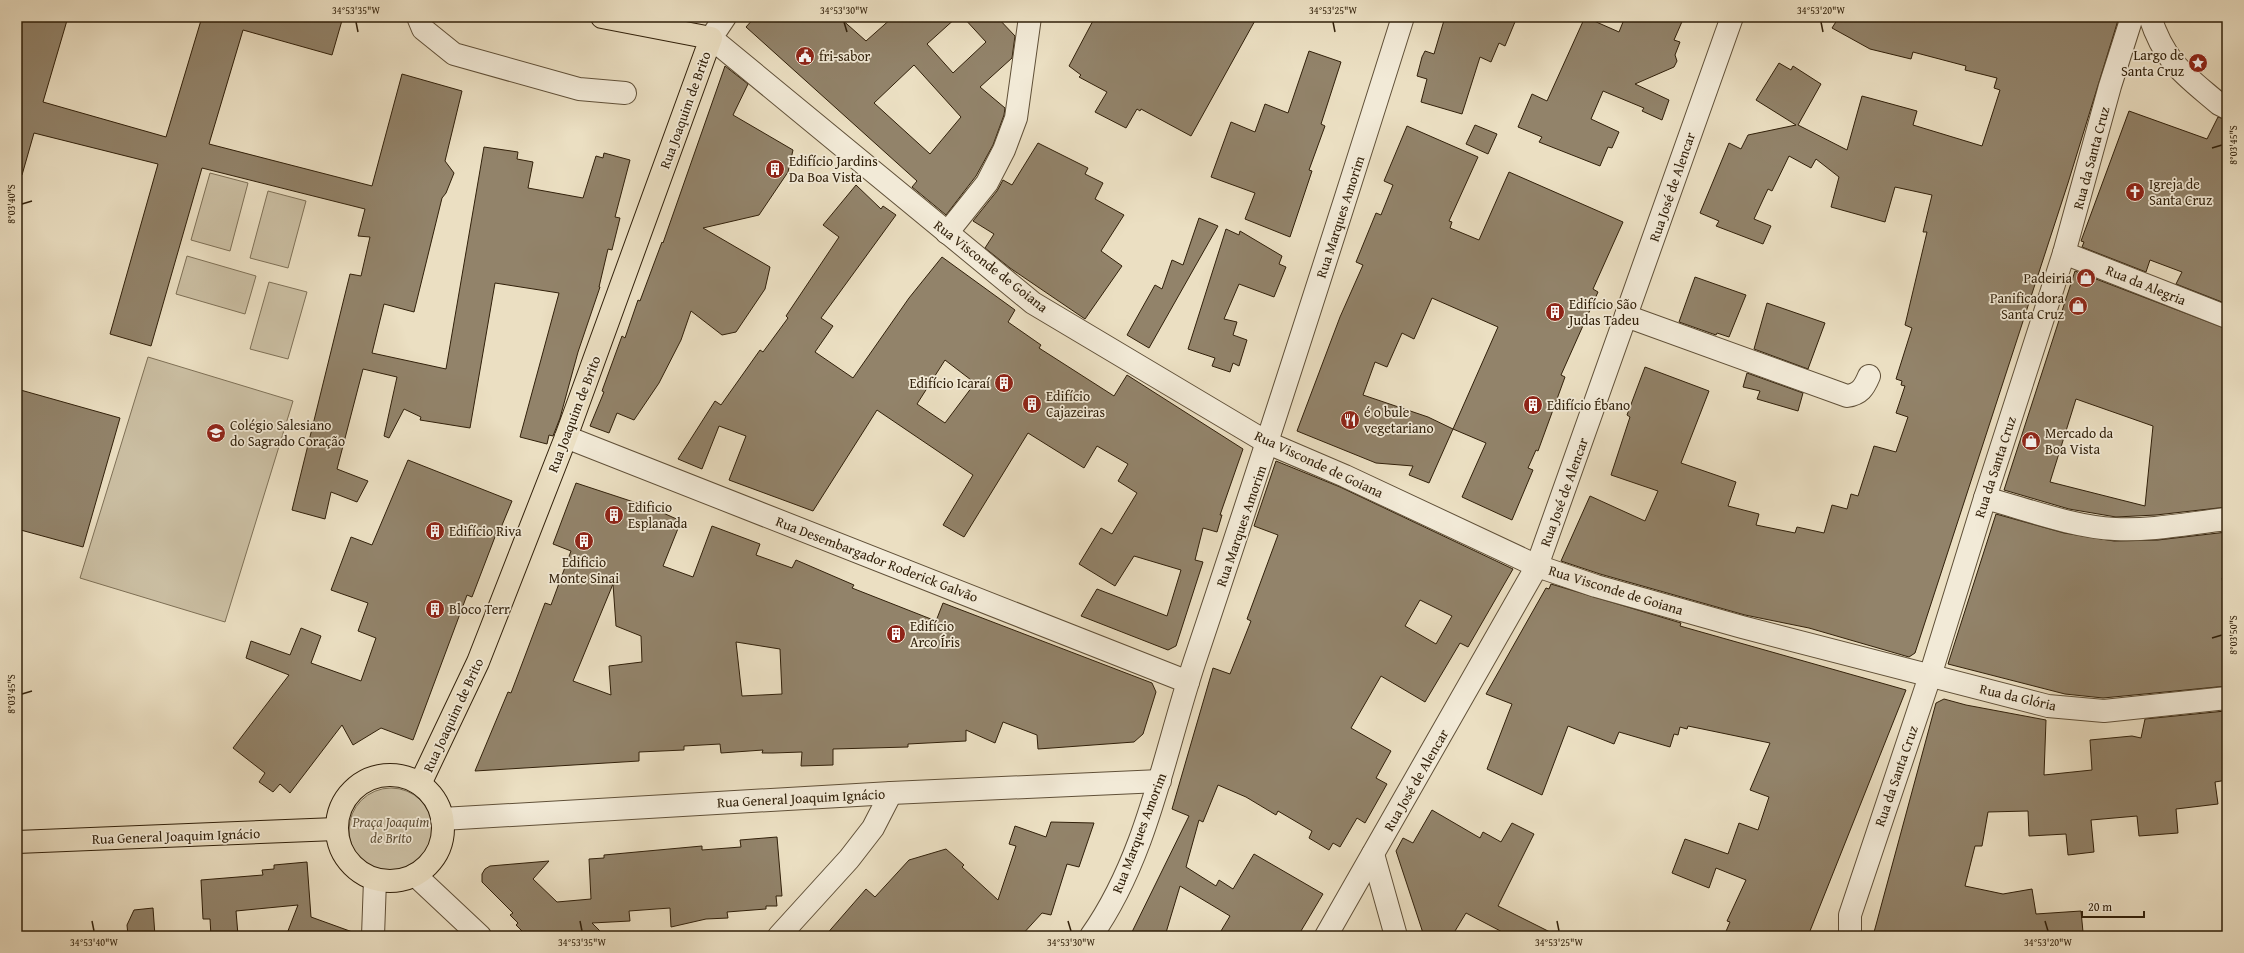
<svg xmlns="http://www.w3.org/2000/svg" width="2244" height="953" font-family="'Gentium Book Plus',serif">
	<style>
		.green { fill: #cbbfa3; stroke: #7e7056 }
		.building { fill: #92836a; stroke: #31200a; fill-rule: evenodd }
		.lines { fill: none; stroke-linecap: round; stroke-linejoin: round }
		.minor-casing { stroke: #605038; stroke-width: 24 }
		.major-casing { stroke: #31200a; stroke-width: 24 }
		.minor { stroke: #f2ead7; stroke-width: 22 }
		.major { stroke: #ebdfc2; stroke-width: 22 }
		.ticks { fill: none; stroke: #31200a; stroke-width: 1.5 }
		.labels { text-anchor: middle; stroke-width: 3.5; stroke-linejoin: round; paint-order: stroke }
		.poi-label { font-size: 14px; fill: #31200a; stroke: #f2ead7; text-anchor: start }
		.street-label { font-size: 14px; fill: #31200a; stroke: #f2ead7 }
		.park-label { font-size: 14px; font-style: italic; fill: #5f5038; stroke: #f2ead7 }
		.neatline { fill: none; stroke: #31200a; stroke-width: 1.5 }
		.ticks-label { font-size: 10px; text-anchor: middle; fill: #31200a }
	</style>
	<rect width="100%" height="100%" fill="#ebdfc2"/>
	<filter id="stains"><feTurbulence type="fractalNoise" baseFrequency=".005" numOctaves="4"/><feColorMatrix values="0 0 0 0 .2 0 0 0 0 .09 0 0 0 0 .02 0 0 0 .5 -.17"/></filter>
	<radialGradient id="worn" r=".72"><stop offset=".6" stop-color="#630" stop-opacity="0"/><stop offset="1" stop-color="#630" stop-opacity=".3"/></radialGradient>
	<g class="green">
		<polygon points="210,173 248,183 230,251 191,240"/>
		<polygon points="268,191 306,201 288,268 250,258"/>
		<polygon points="187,256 256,276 245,314 176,294"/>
		<polygon points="269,282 307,292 288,359 250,349"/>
		<polygon points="148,357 293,401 225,622 80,578"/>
		<circle cx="391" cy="830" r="42"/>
	</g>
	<g class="building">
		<polygon points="24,17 68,17 43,102 166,137 202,17 343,17 332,55 243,30 209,144 372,186 402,74 462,91 445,161 454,173 446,193 442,198 414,312 384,304 372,353 446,369 484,147 518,152 517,159 533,162 528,188 583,198 596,156 603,158 604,153 630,160 615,217 620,218 612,250 608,249 599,287 600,287 578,352 560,418 553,436 549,435 547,444 520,437 559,293 495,283 470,428 420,420 421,417 404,409 389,438 384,436 397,377 363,369 337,469 368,481 357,502 331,492 325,519 292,510 350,274 361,276 370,237 358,236 365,209 202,168 151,346 110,334 158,164 34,133 22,175 17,174 17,37"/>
		<path d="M755,17h84l27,24 27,-24h64l-30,27 26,29 33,-31 -23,-25h34l18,19 -3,22 -32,29 25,21 -1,7 -11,30 -17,31 -30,39 -34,-28 5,-6 -171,-154zM914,65l47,52 -31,37 -56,-51z"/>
		<polygon points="1095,17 1257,17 1191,136 1141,109 1140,111 1137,109 1126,128 1095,112 1107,92 1079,77 1081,75 1069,66"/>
		<polygon points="1445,17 1517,17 1505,46 1499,43 1491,62 1480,57 1462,114 1421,102 1427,79 1417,76 1422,57 1425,51 1434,54"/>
		<polygon points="1585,17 1619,32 1625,17 1684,17 1674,40 1680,42 1675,55 1677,61 1674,67 1635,84 1669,100 1662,120 1642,111 1644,108 1603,91 1591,119 1619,132 1612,148 1608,147 1600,166 1539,142 1542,137 1518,127 1532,94 1547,101"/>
		<polygon points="1839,17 2119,17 2068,183 1915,653 1909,657 1809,628 1745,615 1600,574 1561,561 1590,496 1645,521 1658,491 1611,475 1630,417 1627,415 1645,367 1709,391 1681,463 1736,482 1728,506 1759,514 1756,525 1795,533 1797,527 1824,533 1832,505 1847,509 1851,494 1858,496 1874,446 1896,452 1908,417 1896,413 1905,386 1901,385 1902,381 1896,379 1912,328 1905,325 1927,232 1923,232 1932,195 1895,187 1885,222 1831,207 1839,177 1816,159 1811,168 1789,156 1772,191 1768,189 1754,219 1771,226 1763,244 1716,226 1719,221 1700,213 1729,143 1741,149 1748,135 1796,125 1756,100 1779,63 1791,70 1793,66 1821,84 1798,125 1847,150 1862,96 1917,111 1913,125 1982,146 2000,90 1994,88 1997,78 1965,70 1966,66 1913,52 1911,59 1870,49 1832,28"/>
		<polygon points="1309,51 1341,62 1321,124 1325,126 1309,170 1312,171 1290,237 1245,219 1255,193 1211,177 1231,122 1255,132 1265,104 1288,113"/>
		<polygon points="725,66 748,84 733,115 793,150 788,172 759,215 703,228 770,267 765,289 736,332 722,335 691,311 681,340 659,383 634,420 617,413 609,433 590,426 604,392 602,391 622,336 625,338 638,300 640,301 662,242 663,243"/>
		<polygon points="2129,111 2207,139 2218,117 2227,120 2227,304 2176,284 2182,272 2150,260 2146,272 2082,247 2084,242 2081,241"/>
		<polygon points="1475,125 1497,134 1488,154 1466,144"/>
		<polygon points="1407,126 1478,157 1449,221 1452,222 1450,228 1479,240 1509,172 1623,222 1593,289 1598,292 1561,375 1565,377 1538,451 1536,450 1528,468 1533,470 1512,520 1462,497 1486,443 1453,429 1498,327 1432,298 1414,339 1402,333 1387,367 1375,362 1363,395 1428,417 1453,429 1429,483 1409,475 1413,466 1376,463 1297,431 1340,317 1363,265 1356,262 1376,213 1381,215 1393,185 1384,181"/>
		<polygon points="1038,143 1088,168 1085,174 1103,183 1095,199 1124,215 1101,251 1122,266 1085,319 1010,268 985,248 994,234 973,221 997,191 1003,180 1012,185"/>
		<path d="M856,185l25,24 2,-3 13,9 -75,103 12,8 -18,26 38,26 56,-80 33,-41 73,53 -7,12 33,23 -2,3 75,48 13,-21 116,74 -23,66h2l-5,17 -14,-4 -8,32 8,2 -27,84 -8,4 -87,-34 16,-27 70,27 14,-46 -47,-14 -19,30 -36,-22 22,-36 11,6 25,-41 -19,-12 10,-17 -31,-18 -13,22 -56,-35 -64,104 -21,-12 30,-50 -96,-65 -64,101 -84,-31 17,-44 -27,-10 -17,43 -24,-10 37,-58 6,4 39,-55 3,2 25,-34 -2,-2 53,-79 -16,-12zM945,360l30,23 -30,40 -28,-19z"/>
		<polygon points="1199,218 1218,226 1149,348 1127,335 1155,285 1162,289 1172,260 1183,265"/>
		<polygon points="1226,229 1239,235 1240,231 1282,256 1279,264 1286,267 1274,297 1239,284 1224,319 1237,322 1233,335 1247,340 1239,366 1233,363 1230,372 1212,366 1215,358 1188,349"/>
		<path d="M2075,271l152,58v178l-71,8 -40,2 -47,-8 -65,-19zM2076,399l77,27 -8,80 -95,-24z"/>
		<polygon points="1695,277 1746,295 1729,337 1717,333 1716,335 1679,322"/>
		<polygon points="1767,303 1825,323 1808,369 1754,349"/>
		<polygon points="1747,373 1803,393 1798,411 1757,399 1760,391 1743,387"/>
		<polygon points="17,389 120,418 83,547 17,529"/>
		<polygon points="408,460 512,501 500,530 498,529 472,597 467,595 413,740 381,728 353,745 342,725 290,793 280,784 273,792 259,782 265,773 233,748 289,675 246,658 251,641 290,655 301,628 321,636 311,663 361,681 376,638 358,631 368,603 331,590 351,537 372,545"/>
		<path d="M1276,461l64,26 173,82 -45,78 -8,-4 -35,59 -44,-26 -30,52 40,23 -15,27 11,6 -22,39 -8,-5 -17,29 -7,-4 -4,7 -20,-12 3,-7 -34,-20 -2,4 -30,-18 -28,-12 -15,37 -4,-2 -13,47 30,19 3,-6 14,9 21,-35 69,40 -25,42h-80l12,-20 -50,-30 -15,50h-35l59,-120 -17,-7 41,-141 17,6 21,-53 -4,-2 31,-84 -24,-9zM1420,600l32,16 -16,28 -31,-18z"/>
		<path d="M576,483l76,25 29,13 -18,45 30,11 19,-51 48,18 -4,11 36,13 4,-8 58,25 -2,3 84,33 7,-18 209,80 4,9 -13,42 -9,8 -96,7 -1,-14 -34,-13 -8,21 -29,-13v11l-58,3v3l-75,2v16l-32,1 1,-14 -29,1h-11l1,-3 -42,3 -1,-9 -36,2v4l-45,2v9l-164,10 33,-79 3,1 34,-90 6,2 20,-54 -18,-7zM613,584l3,42 25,10 1,26 -33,4 2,29 -38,-14zM736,642l44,7 2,45 -40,2z"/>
		<polygon points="1996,514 2064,533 2114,541 2158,540 2227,532 2227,577 2222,578 2227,610 2224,610 2227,630 2227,686 2103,698 2065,694 1948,664"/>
		<polygon points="1551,584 1681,623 1680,626 1906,690 1808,936 1724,936 1730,922 1727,921 1746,880 1716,868 1709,888 1672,873 1685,839 1728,854 1739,823 1758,830 1769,797 1750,790 1770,743 1688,726 1687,729 1680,727 1678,735 1674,734 1670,747 1619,732 1614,744 1568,726 1542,795 1487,769 1512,704 1486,694 1546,588 1549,589"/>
		<polygon points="1944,699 1966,705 2046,720 2044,775 2092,770 2090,740 2132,736 2141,738 2145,719 2225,711 2227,780 2215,782 2218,804 2176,809 2178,833 2139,836 2137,816 2091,820 2094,852 2068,855 2066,834 2029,836 2028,811 1988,812 1982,846 1975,846 1965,886 2003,894 2032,889 2036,914 2081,911 2083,932 2066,933 2066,936 1873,936 1936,703"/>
		<polygon points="1432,810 1480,838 1483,832 1501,842 1512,823 1534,834 1498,906 1558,936 1510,936 1466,913 1452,936 1424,936 1396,851 1403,838 1413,843"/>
		<polygon points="1051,822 1094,823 1079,867 1067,864 1051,915 1042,913 1021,936 825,936 866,889 875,897 909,860 946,849 964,865 962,867 998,900 1016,846 1009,844 1015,826 1046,837"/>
		<polygon points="777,837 782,896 776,896 777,906 766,906 766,909 727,912 728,918 706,919 671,927 670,908 629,911 630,921 592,923 605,936 527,936 516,925 518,923 510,915 513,913 482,882 482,874 485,869 490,866 549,861 533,879 557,902 591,899 589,859 604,858 604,855 702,846 702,850 741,847 740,840"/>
		<polygon points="307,862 311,917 358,934 358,936 286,936 298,905 236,911 238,935 211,936 210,919 203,919 201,880 263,875 262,870 274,869 274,865"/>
		<polygon points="153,908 155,936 128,936 127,925 134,910"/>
	</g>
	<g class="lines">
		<defs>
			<g id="minor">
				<polyline points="418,17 423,29 454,54 579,89 625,93"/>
				<polyline points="725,17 711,38 1033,303 1268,443 1345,476 1537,566 1596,586 1742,627 2048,706 2104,711 2227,698"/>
				<path d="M2150,17c15,46 34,57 69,87l8,4"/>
				<polyline points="947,233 987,183 1004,150 1016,118 1030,17"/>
				<polyline points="2064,253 2227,317"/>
				<path d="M1626,316l221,80c13,-2 17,-8 22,-20"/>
				<polyline points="566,437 1188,682"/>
				<path d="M1985,498c41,11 88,29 130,31 37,2 75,-6 112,-10"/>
				<polyline points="442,819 891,793 1160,781"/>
				<polyline points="1373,854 1396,936"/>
				<polyline points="415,875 480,936"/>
				<polyline points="373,936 375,880"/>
				<polyline points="779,936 849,859 873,828 891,793"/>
				<path d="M1091,936c56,-79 73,-182 103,-273 72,-215 141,-430 209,-646"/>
				<polyline points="1326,936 1537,566 1732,17"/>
				<polyline points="1850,936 1850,915 1930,676 1985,498 2064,253 2110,86 2132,17"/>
			</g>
			<g id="major">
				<circle cx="390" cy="828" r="53"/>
				<polyline points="420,784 478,662 566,437 711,38 602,17"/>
				<polyline points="17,842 336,829"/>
			</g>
		</defs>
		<use href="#minor" class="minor-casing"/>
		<use href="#major" class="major-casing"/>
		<use href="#minor" class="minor"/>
		<use href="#major" class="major"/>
	</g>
	<path class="ticks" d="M356,22l2,10M844,22l3,10M1333,22l2,10M1821,22l2,10M2212,148l10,-3M22,204l10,-3M2212,638l10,-3M22,694l10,-3M92,921l2,10M580,921l2,10M1068,921l3,10M1557,921l2,10M2045,921l3,10"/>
	<defs>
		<symbol id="civic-disc" viewBox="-11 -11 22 22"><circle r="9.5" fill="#8f2418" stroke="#f2ead7"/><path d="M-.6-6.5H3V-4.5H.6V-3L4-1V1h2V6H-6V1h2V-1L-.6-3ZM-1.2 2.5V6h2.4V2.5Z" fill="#fff"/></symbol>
		<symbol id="sight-disc" viewBox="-11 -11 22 22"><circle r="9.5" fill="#8f2418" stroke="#f2ead7"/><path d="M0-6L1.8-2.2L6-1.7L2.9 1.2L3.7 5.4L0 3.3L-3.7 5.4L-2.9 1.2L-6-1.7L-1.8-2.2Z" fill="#fff"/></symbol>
		<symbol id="building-disc" viewBox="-11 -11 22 22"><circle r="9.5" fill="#8f2418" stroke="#f2ead7"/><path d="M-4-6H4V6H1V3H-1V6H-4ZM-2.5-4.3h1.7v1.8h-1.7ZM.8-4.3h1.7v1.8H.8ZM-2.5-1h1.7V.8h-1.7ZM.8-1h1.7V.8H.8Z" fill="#fff"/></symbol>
		<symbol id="church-disc" viewBox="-11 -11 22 22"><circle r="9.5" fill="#8f2418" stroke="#f2ead7"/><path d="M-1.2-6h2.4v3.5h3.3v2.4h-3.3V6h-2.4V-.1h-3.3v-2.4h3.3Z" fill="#fff"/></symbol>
		<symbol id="shop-disc" viewBox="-11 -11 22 22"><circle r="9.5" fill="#8f2418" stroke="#f2ead7"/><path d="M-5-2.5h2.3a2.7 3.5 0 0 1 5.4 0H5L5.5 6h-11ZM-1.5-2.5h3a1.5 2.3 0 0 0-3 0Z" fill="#fff"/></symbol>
		<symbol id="restaurant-disc" viewBox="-11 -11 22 22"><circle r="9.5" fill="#8f2418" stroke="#f2ead7"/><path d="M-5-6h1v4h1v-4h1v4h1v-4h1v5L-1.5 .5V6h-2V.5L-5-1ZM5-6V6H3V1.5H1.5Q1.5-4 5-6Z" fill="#fff"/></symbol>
		<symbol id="school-disc" viewBox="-11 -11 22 22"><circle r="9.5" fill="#8f2418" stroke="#f2ead7"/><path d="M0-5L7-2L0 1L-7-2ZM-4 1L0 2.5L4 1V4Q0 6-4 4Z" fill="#fff"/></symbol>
	</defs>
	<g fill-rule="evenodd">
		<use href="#civic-disc" x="794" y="45" width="22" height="22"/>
		<use href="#sight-disc" x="2187" y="52" width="22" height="22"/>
		<use href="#building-disc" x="764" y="158" width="22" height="22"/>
		<use href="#church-disc" x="2124" y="181" width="22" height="22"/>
		<use href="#shop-disc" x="2075" y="267" width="22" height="22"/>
		<use href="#shop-disc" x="2067" y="295" width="22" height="22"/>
		<use href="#building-disc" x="1544" y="301" width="22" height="22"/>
		<use href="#building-disc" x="993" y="372" width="22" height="22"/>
		<use href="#building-disc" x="1021" y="393" width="22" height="22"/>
		<use href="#building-disc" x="1522" y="394" width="22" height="22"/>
		<use href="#restaurant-disc" x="1339" y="409" width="22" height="22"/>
		<use href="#school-disc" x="205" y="422" width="22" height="22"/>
		<use href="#shop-disc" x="2020" y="430" width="22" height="22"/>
		<use href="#building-disc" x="603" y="504" width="22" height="22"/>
		<use href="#building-disc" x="424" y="520" width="22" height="22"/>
		<use href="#building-disc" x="573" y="530" width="22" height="22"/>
		<use href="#building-disc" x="424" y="598" width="22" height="22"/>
		<use href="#building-disc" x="885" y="623" width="22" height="22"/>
	</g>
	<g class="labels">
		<g class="poi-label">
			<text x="2184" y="60" text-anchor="end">Largo de<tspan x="2184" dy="16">Santa Cruz</tspan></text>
			<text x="819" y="61">fri-sabor</text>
			<text x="789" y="166">Edifício Jardins<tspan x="789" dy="16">Da Boa Vista</tspan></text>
			<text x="2149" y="189">Igreja de<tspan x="2149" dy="16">Santa Cruz</tspan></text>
			<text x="2072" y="283" text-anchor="end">Padeiria</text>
			<text x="2064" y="303" text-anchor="end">Panificadora<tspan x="2064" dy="16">Santa Cruz</tspan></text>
			<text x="1569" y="309">Edifício São<tspan x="1569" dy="16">Judas Tadeu</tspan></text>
			<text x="990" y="388" text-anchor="end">Edifício Icaraí</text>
			<text x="1046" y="401">Edifício<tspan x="1046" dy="16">Cajazeiras</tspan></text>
			<text x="1547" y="410">Edifício Ébano</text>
			<text x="1364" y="417">é o bule<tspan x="1364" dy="16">vegetariano</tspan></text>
			<text x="230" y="430">Colégio Salesiano<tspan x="230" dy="16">do Sagrado Coração</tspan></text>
			<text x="2045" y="438">Mercado da<tspan x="2045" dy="16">Boa Vista</tspan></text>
			<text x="628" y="512">Edificio<tspan x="628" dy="16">Esplanada</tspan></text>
			<text x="449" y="536">Edifício Riva</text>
			<text x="584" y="567" text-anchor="middle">Edificio<tspan x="584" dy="16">Monte Sinai</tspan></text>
			<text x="449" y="614">Bloco Terr</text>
			<text x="910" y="631">Edifício<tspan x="910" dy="16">Arco Íris</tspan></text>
		</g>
		<g class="street-label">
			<text transform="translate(685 110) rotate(-70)" y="5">Rua Joaquim de Brito</text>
			<text transform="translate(2091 158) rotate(-75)" y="5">Rua da Santa Cruz</text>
			<text transform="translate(1672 187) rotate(-71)" y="5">Rua José de Alencar</text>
			<text transform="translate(1340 217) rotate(-72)" y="5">Rua Marques Amorim</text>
			<text transform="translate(991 266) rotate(38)" y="5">Rua Visconde de Goiana</text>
			<text transform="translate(2146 285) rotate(22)" y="5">Rua da Alegria</text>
			<text transform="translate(574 414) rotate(-69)" y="5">Rua Joaquim de Brito</text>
			<text transform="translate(1319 464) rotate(25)" y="5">Rua Visconde de Goiana</text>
			<text transform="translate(1995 467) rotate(-72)" y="5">Rua da Santa Cruz</text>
			<text transform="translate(1564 492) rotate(-70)" y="5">Rua José de Alencar</text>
			<text transform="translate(1241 526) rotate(-71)" y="5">Rua Marques Amorim</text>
			<text transform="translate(877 559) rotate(21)" y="5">Rua Desembargador Roderick Galvão</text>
			<text transform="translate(1616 590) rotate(17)" y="5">Rua Visconde de Goiana</text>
			<text transform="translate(2018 697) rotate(13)" y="5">Rua da Glória</text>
			<text transform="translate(453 715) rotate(-65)" y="5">Rua Joaquim de Brito</text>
			<text transform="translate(1896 776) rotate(-71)" y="5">Rua da Santa Cruz</text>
			<text transform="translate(1416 780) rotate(-60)" y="5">Rua José de Alencar</text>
			<text transform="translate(801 798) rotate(-3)" y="5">Rua General Joaquim Ignácio</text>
			<text transform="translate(1139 833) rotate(-69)" y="5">Rua Marques Amorim</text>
			<text transform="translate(176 836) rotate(-2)" y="5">Rua General Joaquim Ignácio</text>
		</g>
		<g class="park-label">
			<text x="391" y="827">Praça Joaquim<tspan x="391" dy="16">de Brito</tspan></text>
		</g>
	</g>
	<rect width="2244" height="953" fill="none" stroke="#ebdfc2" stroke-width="44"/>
	<path d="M2082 911v6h62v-6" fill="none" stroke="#31200a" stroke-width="2"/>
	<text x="2088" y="911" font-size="12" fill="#31200a" stroke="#f2ead7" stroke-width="3" paint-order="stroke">20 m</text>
	<rect x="22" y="22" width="2200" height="909" class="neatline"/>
	<g class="ticks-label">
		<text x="356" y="14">34°53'35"W</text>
		<text x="844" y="14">34°53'30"W</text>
		<text x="1333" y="14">34°53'25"W</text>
		<text x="1821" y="14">34°53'20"W</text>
		<text transform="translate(2233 145) rotate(-90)" y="4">8°03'45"S</text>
		<text transform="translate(11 204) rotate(-90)" y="4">8°03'40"S</text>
		<text transform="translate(2233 635) rotate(-90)" y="4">8°03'50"S</text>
		<text transform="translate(11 694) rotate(-90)" y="4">8°03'45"S</text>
		<text x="94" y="946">34°53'40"W</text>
		<text x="582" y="946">34°53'35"W</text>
		<text x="1071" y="946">34°53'30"W</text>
		<text x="1559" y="946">34°53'25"W</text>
		<text x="2048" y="946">34°53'20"W</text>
	</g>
	<rect width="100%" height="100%" filter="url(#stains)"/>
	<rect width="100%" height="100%" fill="url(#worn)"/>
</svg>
